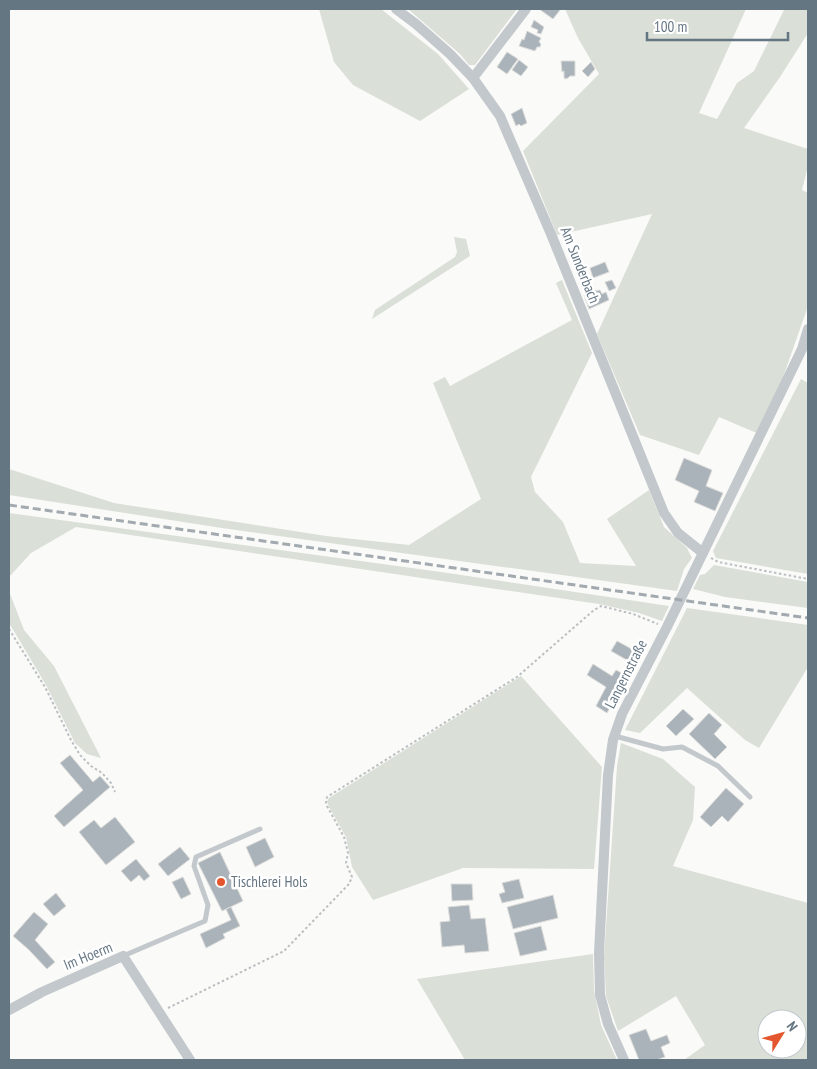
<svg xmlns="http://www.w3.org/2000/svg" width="817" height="1069" font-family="'PT Sans Narrow',sans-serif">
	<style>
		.green { fill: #dadfd7; fill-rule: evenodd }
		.building { fill: #aab3b9; stroke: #dcdcda }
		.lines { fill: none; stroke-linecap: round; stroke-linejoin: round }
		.path { stroke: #bbbfc2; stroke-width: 2; stroke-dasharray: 2.5 2.5; stroke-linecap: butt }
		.service { stroke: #c3c8cc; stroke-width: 5 }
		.minor { stroke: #c3c8cc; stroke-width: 10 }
		.rail { stroke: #a2aab0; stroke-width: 3; stroke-dasharray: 8 4; stroke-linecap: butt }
		.poi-dot { fill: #e4572e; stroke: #fff; stroke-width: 2 }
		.labels { text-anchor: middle; stroke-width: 5; stroke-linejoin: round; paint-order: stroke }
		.street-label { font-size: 15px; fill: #657683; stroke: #fff }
		.poi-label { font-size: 15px; fill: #657683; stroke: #fff; text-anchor: start }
	</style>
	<rect width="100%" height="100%" fill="#fafaf8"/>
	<g class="green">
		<polygon points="319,9 381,9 438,54 469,89 420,121 353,85 334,62"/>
		<polygon points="408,9 517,9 475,65 469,65 460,54"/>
		<polygon points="565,9 746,9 699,113 717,119 737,83 754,71 784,10 786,9 808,9 808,33 780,77 744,128 808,149 808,166 802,190 808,193 808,306 780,386 759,434 719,417 699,455 640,435 597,334 652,214 557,235 523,151 599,74 578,38"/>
		<polygon points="454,237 466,239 470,256 372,319 375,310 455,257 457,252"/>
		<polygon points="562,280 592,353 531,477 535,492 563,522 580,563 636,566 607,519 649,490 664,527 687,548 692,558 684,569 677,591 222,528 9,495 9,469 114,503 326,536 409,545 481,499 433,383 445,377 450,386 572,320 556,283"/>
		<polygon points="801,379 808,383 808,574 716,558 713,551"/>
		<polygon points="9,513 441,572 669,606 662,621 639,613 599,604 76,527 31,553 9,577 9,591 24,630 54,666 101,758 87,754 75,743 46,685 9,623"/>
		<polygon points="714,565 808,582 808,608 725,597 693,589 700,575 705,574"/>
		<polygon points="687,608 808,625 808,667 759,748 745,740 687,688 640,733 625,730"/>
		<polygon points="521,676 602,767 594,869 463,868 373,900 352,867 346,837 329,807 327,801 329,798"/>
		<path d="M621,743l42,16 32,28 -2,33 -20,46 135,37v157h-124l21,-15 -29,-49 -58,35 -12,-35 -2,-40 13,-190zM767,1019h30v30h-30z"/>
		<polygon points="593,954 594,990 601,1025 617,1060 465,1060 417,979"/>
	</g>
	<g class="building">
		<polygon points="539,9 558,9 560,10 553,19"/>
		<polygon points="534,20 544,27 541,34 537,33 538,30 531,27"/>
		<polygon points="527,31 541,38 539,42 541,44 540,47 537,47 535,51 519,46 522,39 524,40"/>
		<polygon points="507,52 518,59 507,74 497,67"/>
		<polygon points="519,60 528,67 521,76 512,70"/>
		<polygon points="561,61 575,61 575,76 570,76 568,78 565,79 564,77 564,71 562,72"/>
		<polygon points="591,62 595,69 588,77 582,71"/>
		<polygon points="522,108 527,123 521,126 519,124 516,126 511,114"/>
		<polygon points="605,262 609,272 593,278 590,268"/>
		<polygon points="612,280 616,288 609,291 605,282"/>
		<polygon points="596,290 596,291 600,290 602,294 606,292 609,300 589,309 584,295"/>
		<polygon points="684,458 712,470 706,486 723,493 715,511 694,502 699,491 675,480"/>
		<polygon points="617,641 639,653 632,663 611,651"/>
		<polygon points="593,664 612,676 616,670 627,676 607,713 596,706 606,687 587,675"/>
		<polygon points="683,709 694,719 676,736 666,726"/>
		<polygon points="709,713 722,725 714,734 727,747 715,759 689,734"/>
		<polygon points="70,755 93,782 100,776 110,787 64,827 54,816 83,790 60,763"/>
		<polygon points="726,788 744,804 728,822 722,816 711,827 700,817"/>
		<polygon points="115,817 135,842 106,865 79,832 94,820 101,828"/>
		<polygon points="265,838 274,857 255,867 246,847"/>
		<polygon points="180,847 190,859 168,876 158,864"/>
		<polygon points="220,852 243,901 222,911 198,863"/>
		<polygon points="136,859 150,876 144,881 139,875 131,882 121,871"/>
		<polygon points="183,877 191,894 181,899 172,882"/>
		<polygon points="519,879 524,898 502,903 499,894 505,892 502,883"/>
		<polygon points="451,884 472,884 473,900 452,901"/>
		<polygon points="56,893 66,906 54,916 43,904"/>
		<polygon points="553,895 558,918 513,929 507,907"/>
		<polygon points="469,905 471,919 485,918 489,951 465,953 464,945 442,947 440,922 450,921 448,907"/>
		<polygon points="231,907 240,926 223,934 225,938 206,948 200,934 231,920 226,909"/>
		<polygon points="34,912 48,924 35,940 55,962 47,969 28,949 13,936"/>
		<polygon points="541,926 547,950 520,956 514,933"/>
		<polygon points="646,1029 651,1041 667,1035 670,1043 661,1047 665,1057 656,1060 639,1060 629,1035"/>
	</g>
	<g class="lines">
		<g class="path">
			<polyline points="711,558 718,562 808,579"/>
			<polyline points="9,629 45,687 71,740 80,755 91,766 102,773 111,783 115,792"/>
			<polyline points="168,1008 284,951 349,884 352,877 346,863 348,853 344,837 327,806 326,802 327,797 517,677 594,610 601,606 633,614 658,624"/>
		</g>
		<g class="service">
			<polyline points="615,736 663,749 682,747 718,766 750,797"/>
			<polyline points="123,956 205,921 208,905 194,866 196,857 260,829"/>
		</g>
		<g class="minor">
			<polyline points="396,9 416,24 450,54 473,78 500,116 551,234 664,513 678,533 703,553"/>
			<polyline points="473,78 526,9"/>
			<polyline points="9,1010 42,992 123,956 190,1060"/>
			<polyline points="624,1060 608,1024 600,995 599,953 608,775 613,740 622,714 667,627 802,349 808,329"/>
		</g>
		<polyline class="rail" points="9,505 808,618"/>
	</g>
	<circle class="poi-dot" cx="221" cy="882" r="5"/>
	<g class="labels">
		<g class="street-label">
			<text transform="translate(580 265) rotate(68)" y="5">Am Sunderbach</text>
			<text transform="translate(626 674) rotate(-63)" y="5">Langernstraße</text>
			<text transform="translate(88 956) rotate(-22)" y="5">Im Hoerm</text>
		</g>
		<g class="poi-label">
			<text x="231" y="887">Tischlerei Hols</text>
		</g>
	</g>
	<rect width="817" height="1069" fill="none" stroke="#657683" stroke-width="20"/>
	<g transform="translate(782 1034) rotate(53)"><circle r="24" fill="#ffffff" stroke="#c1c8cd"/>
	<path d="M0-4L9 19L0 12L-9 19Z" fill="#e4572e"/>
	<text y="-8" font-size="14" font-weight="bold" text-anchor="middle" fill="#657683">N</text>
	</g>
	<path d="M647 32v8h141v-8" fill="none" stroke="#657683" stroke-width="2.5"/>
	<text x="654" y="32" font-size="15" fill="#657683" stroke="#ffffff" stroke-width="4" paint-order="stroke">100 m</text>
</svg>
